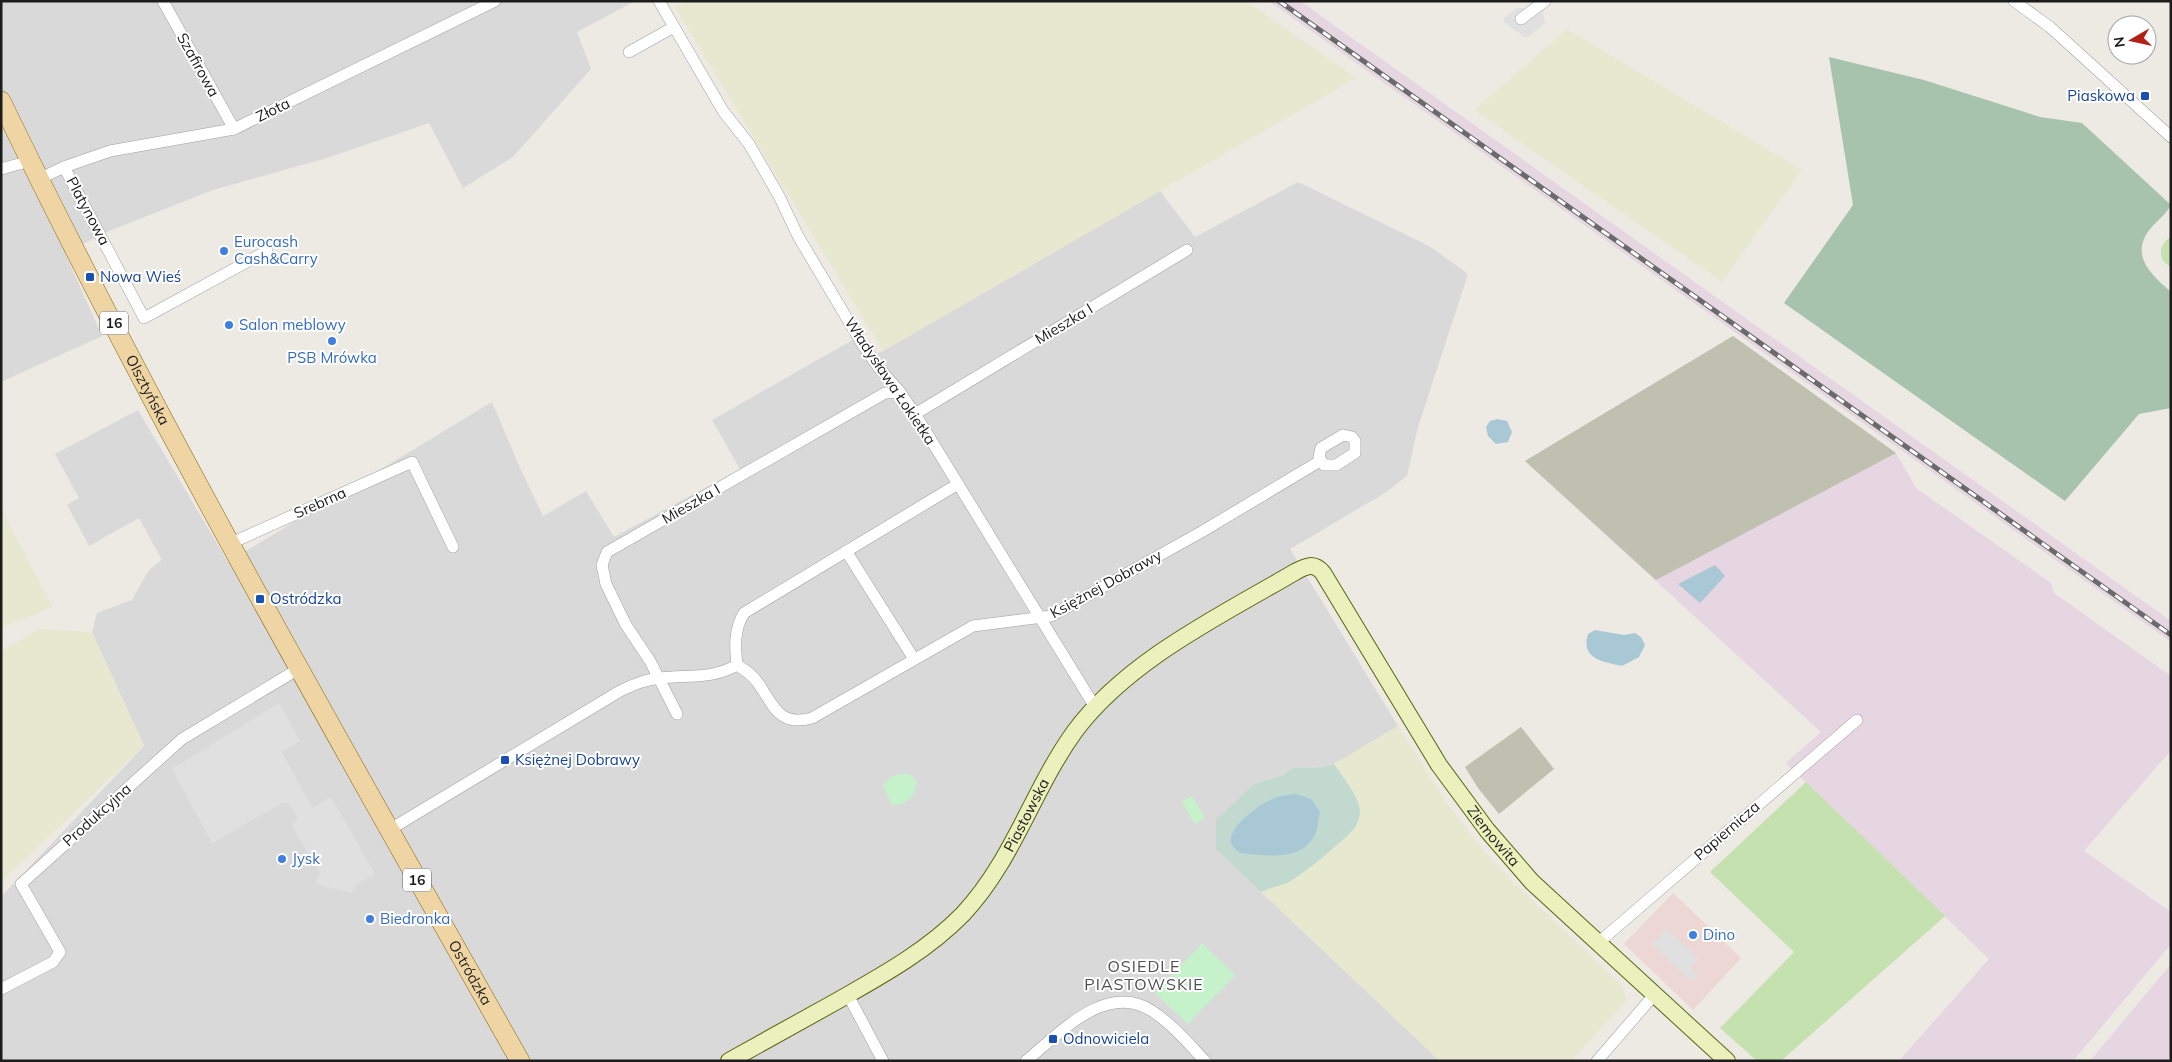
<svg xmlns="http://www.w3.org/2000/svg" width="2172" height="1062" font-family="Mulish,sans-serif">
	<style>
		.residential { fill: #dad9d9 }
		.commercial { fill: #ecd7d4 }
		.industrial { fill: #e5d6e1 }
		.construction { fill: #bfc0b0 }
		.farmland { fill: #e6e9d0 }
		.grass { fill: #c4e1af }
		.wetland { fill: #c2d9d0 }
		.cemetery { fill: #a7c3ad }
		.park { fill: #c5f2cb }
		.parking { fill: #e0e0e0 }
		.water { fill: #a9c8d5 }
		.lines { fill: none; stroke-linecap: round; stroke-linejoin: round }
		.street-casing { stroke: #a0a0a0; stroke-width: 12 }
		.secondary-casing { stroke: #576611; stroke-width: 18 }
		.primary-casing { stroke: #846511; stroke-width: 20 }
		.street { stroke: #fff; stroke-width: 11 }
		.secondary { stroke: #ebf1bc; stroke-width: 16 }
		.primary { stroke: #f0d5a4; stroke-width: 19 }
		.rail-casing { stroke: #6a6a6a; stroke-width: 5 }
		.rail { stroke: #fff; stroke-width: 3; stroke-dasharray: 9; stroke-linecap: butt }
		.transit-dot { fill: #1a4fb4; stroke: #fff; stroke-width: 2 }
		.shop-dot { fill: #3f7fe0; stroke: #fff; stroke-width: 2 }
		.labels { text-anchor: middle; stroke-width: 4; stroke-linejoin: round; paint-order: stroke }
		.shield { fill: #fff; stroke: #606060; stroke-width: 1 }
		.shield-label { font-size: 14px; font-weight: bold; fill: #1c1c1c }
		.street-label { font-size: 15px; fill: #1c1c1c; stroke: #fff }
		.transit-label { font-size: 15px; fill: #164399; stroke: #fff; text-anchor: start }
		.shop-label { font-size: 15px; fill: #366cbe; stroke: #fff; text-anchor: start }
		.neighbourhood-label { font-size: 16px; letter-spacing: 1px; fill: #4f4f4f; stroke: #fff }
	</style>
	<rect width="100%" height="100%" fill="#eceae3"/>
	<g class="residential">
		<polygon points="1,1 635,1 577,32 591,69 513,157 463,188 429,123 327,158 213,190 109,231 65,253 102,336 1,382"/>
		<polygon points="1298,182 1429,246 1468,274 1418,427 1407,476 1385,493 1290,549 1398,726 1334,764 1324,767 1293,768 1283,775 1254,784 1216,821 1216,849 1440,1061 1,1061 1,897 144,746 92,632 97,613 132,600 149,570 162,560 139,518 89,546 67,505 79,498 55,454 138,410 228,562 492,402 520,468 543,516 586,491 614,537 740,469 712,420 856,338 867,357 883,351 1160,191 1195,237"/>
	</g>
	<polygon class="commercial" points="1673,893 1741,958 1693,1010 1624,944"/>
	<g class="industrial">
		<polygon points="1269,1 1300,1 2171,621 2171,642"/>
		<polygon points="1733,336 1896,453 1916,488 2051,583 2054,593 2171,676 2171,750 2084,851 2171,912 2171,944 2073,1061 1899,1061 1989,959 1786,763 1821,732 1525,461"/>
		<polygon points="2171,964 2171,1057 2167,1061 2090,1061"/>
	</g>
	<g class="construction">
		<polygon points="1733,336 1896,453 1656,580 1525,461"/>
		<polygon points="1521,727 1554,769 1499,814 1478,788 1465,767"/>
	</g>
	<g class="farmland">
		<polygon points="671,1 675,7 689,1 1247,1 1356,78 883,351"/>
		<polygon points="1567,29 1802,170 1722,282 1474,110"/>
		<polygon points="1,509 53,607 1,628"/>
		<polygon points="39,629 92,632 144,746 1,882 1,651"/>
		<polygon points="1398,726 1453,812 1483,850 1513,882 1622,985 1626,999 1624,1004 1571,1061 1440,1061 1261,892 1274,885 1287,883 1307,870 1356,826 1350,788 1334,764"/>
	</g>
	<g class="grass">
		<path d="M2171,237v30c-14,-7 -13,-23 0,-30z"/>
		<polygon points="1806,782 1945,916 1781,1061 1757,1061 1720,1028 1794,952 1710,872"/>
	</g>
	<path class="wetland" d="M1334,764c9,14 24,30 26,47 0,4 -2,11 -4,15 -7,11 -57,52 -69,57 -9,3 -17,5 -26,9l-45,-43v-29l38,-36 29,-9 10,-7 31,-1z"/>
	<path class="cemetery" d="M1829,57l95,23 116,37 42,6 89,82c-5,9 -14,16 -21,24 -21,27 2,46 21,63v116l-32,6 -74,87 -281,-198 69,-98z"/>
	<g class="park">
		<path d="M899,774h11l7,7c-1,13 -10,27 -26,23l-8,-19 7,-8z"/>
		<polygon points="1192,796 1205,818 1195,824 1182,802"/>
		<polygon points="1202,943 1235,975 1188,1024 1155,993"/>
	</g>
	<g class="parking">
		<polygon points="1517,8 1544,9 1543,13 1545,23 1528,37 1524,37 1504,22 1504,18"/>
		<polygon points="279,703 300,741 282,752 312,808 331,797 375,874 355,885 352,893 316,884 320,873 291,824 298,819 289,804 284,802 212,843 172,769"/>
		<polygon points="1667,929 1699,959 1690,968 1698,975 1692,982 1652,945"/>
	</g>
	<g class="water">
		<polygon points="1497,419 1507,421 1512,432 1508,442 1496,444 1488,436 1486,427 1490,421"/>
		<polygon points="1715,565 1725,576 1700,603 1678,584"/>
		<path d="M1595,630l29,5 11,-2 6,4 4,8 -6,12 -17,9c-18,-4 -42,-7 -34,-32z"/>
		<path d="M1296,794l15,5 9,13c-2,8 -2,19 -7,26 -15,24 -49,17 -73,15 -2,-2 -7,-5 -8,-8 -8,-16 26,-39 38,-45 8,-4 17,-5 26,-6z"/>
	</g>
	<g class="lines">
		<defs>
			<g id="street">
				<polyline points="163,1 234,129"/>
				<polyline points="659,1 723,111 749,144 779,196 798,236 861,342 879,368 900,392 915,414 1095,707"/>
				<polyline points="2014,1 2050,27 2171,137"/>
				<polyline points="1521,19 1545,1"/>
				<polyline points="629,52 674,27"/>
				<polyline points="64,167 144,318 267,251"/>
				<polyline points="1,169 30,161"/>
				<polyline points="39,179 64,167 110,151 234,129 495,1"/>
				<polyline points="915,414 1187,250"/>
				<polygon points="1343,435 1352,437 1355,441 1355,453 1336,465 1324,465 1319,457 1321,448"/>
				<polyline points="229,544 412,462 453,547"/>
				<polyline points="846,551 914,659"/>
				<path d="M737,665c8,5 16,10 21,18 16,23 21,44 54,35l161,-92 78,-10 152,-85 117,-70"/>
				<path d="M737,665c-2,-18 -3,-36 7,-52l214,-129"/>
				<polyline points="677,714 650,661 626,625 606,584 602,565 607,552 885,393 900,392"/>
				<path d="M389,830l231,-139c13,-6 26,-12 41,-13 27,-3 52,1 76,-13"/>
				<polyline points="1598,943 1857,720"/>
				<polyline points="1,989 53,962 60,952 21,884 182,739 300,668"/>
				<polyline points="848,995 883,1061"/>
				<path d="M1026,1061c33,-27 80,-80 126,-50 19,12 37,33 53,50"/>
				<polyline points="1597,1061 1654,995"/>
			</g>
			<g id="secondary">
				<path id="s1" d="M729,1061c36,-20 72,-40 108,-60 44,-25 90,-50 126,-87 50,-53 70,-125 112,-183 53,-71 145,-115 220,-159 11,-6 19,-10 28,1l116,192 48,65 45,52 195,179"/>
			</g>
			<g id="primary">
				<path id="s2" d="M1,101c158,327 340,643 519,960"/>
			</g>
		</defs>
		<use href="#street" class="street-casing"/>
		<use href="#secondary" class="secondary-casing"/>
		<use href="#primary" class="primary-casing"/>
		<use href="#street" class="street"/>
		<use href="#secondary" class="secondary"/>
		<use href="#primary" class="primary"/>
		<defs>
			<polyline id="rail" points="1279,1 2171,635"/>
		</defs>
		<use href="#rail" class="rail-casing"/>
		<use href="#rail" class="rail"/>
	</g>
	<g class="transit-dot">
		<rect x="2140" y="91" width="10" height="10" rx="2.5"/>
		<rect x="85" y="272" width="10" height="10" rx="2.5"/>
		<rect x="255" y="594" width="10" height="10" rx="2.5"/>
		<rect x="500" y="755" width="10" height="10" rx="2.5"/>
		<rect x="1048" y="1034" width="10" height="10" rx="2.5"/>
	</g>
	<g class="shop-dot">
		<circle cx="224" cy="251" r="5"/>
		<circle cx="229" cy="325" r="5"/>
		<circle cx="332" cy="341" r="5"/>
		<circle cx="282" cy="859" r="5"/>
		<circle cx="370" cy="919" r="5"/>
		<circle cx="1693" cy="935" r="5"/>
	</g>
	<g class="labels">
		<g class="shield">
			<rect x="100" y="311.5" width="28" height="23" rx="4"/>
			<rect x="403" y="868.5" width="28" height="23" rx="4"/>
		</g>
		<g class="shield-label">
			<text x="114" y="328">16</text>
			<text x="417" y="885">16</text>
		</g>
		<g class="street-label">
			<text transform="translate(198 65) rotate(61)" y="5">Szafirowa</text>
			<text transform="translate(273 110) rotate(-26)" y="5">Złota</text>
			<text transform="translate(88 211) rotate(62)" y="5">Platynowa</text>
			<text transform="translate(1064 324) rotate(-31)" y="5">Mieszka I</text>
			<text transform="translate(890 381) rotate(56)" y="5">Władysława Łokietka</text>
			<text dy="5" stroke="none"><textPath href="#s2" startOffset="324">Olsztyńska</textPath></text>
			<text transform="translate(320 503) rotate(-24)" y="5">Srebrna</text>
			<text transform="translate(691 504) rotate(-30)" y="5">Mieszka I</text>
			<text transform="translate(1106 584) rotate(-29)" y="5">Księżnej Dobrawy</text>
			<text transform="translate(97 815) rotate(-42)" y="5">Produkcyjna</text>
			<text dy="5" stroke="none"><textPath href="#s1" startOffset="395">Piastowska</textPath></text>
			<text transform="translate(1727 831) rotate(-41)" y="5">Papiernicza</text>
			<text dy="5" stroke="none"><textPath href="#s1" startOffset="1111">Ziemowita</textPath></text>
			<text dy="5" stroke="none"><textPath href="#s2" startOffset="990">Ostródzka</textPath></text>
		</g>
		<g class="transit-label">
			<text x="2135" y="101" text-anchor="end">Piaskowa</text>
			<text x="100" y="282">Nowa Wieś</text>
			<text x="270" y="604">Ostródzka</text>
			<text x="515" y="765">Księżnej Dobrawy</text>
			<text x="1063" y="1044">Odnowiciela</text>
		</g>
		<g class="shop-label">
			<text x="234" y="247">Eurocash<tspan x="234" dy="17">Cash&amp;Carry</tspan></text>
			<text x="239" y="330">Salon meblowy</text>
			<text x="332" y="363" text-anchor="middle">PSB Mrówka</text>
			<text x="292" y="864">Jysk</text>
			<text x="380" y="924">Biedronka</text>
			<text x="1703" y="940">Dino</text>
		</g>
		<g class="neighbourhood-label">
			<text x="1144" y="972">OSIEDLE<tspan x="1144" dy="18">PIASTOWSKIE</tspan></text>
		</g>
	</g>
	<rect width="2172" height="1062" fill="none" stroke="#1c1c1c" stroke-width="5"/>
	<g transform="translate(2132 40) rotate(261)"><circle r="24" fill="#ffffff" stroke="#a4a4a4"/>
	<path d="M0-4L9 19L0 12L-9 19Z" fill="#b22117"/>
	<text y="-8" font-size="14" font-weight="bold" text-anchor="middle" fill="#1c1c1c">N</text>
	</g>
</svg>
